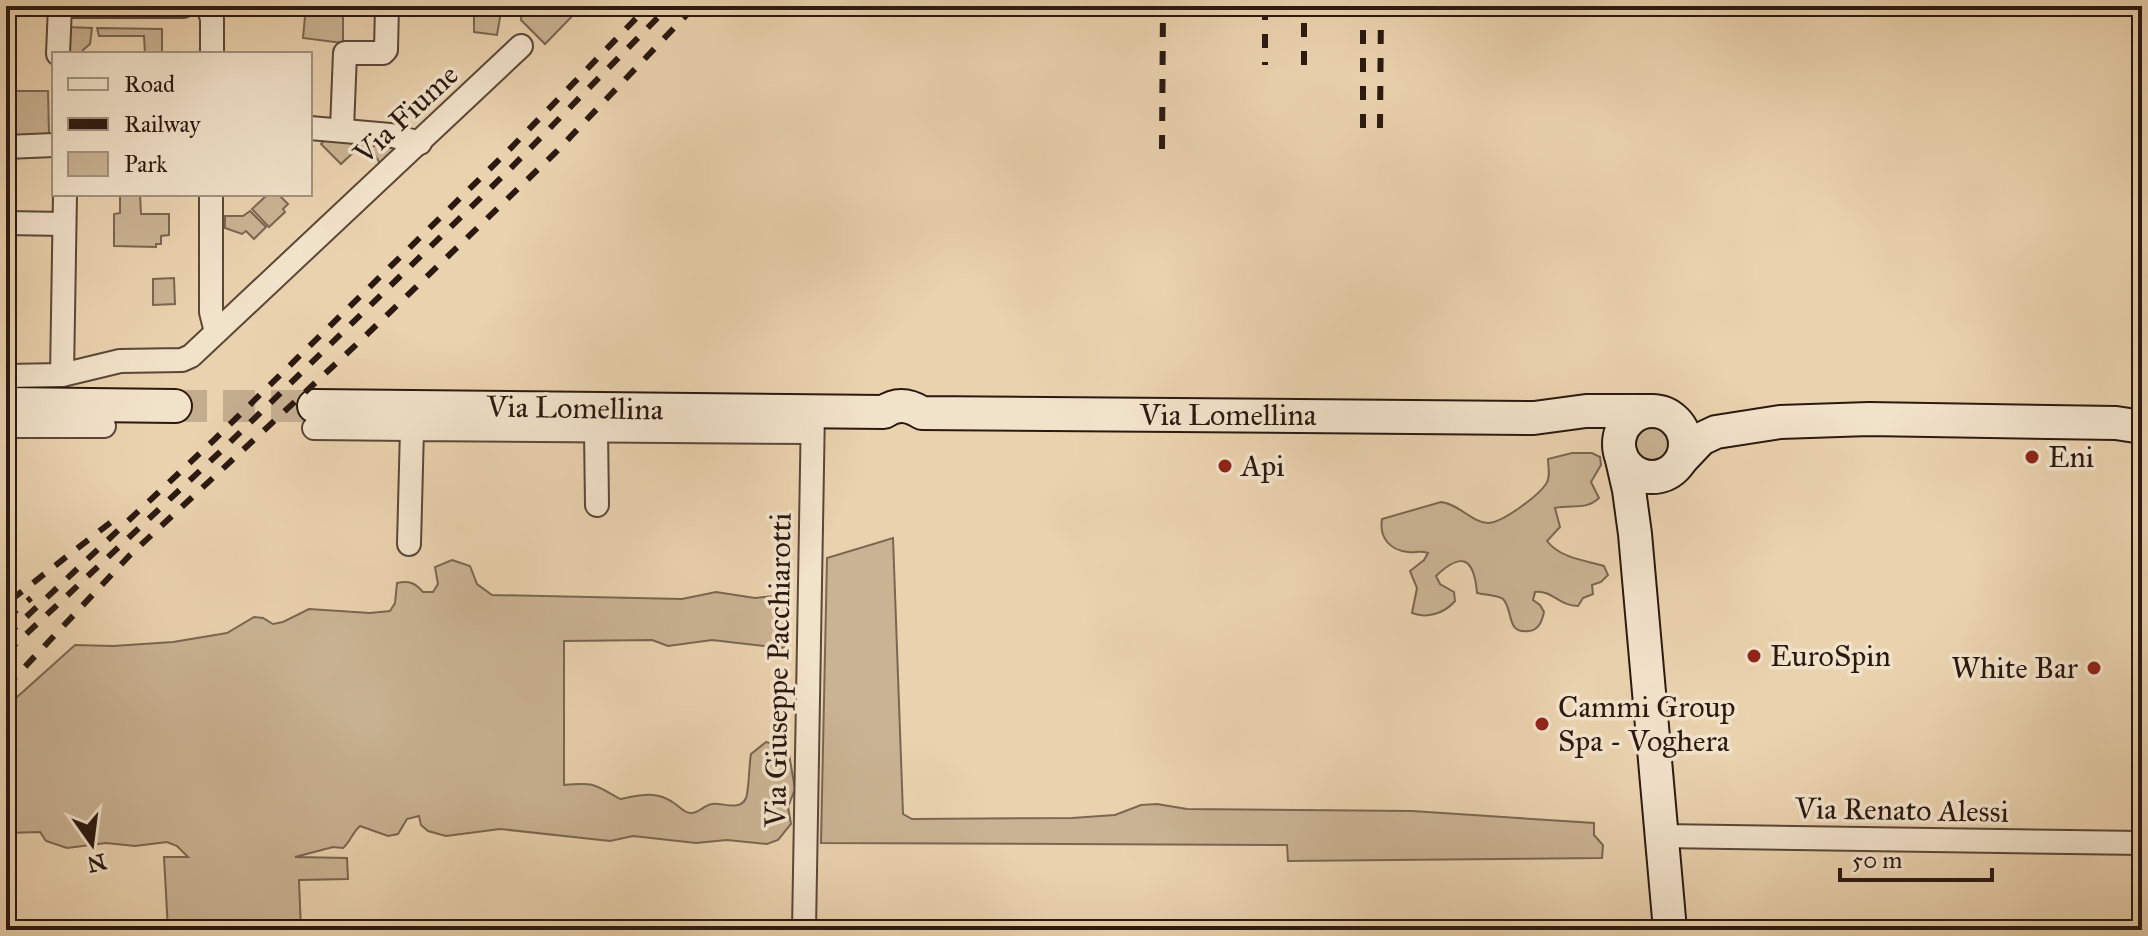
<svg xmlns="http://www.w3.org/2000/svg" width="2148" height="936" font-family="'IM FELL Great Primer',serif">
	<style>
		.green { fill: #cab393; stroke: #7a6652; stroke-width: 2 }
		.lines { fill: none; stroke-linecap: round; stroke-linejoin: round }
		.secondary-tunnel { stroke: #c4ad8f; stroke-width: 32; stroke-dasharray: 32 16; stroke-linecap: butt }
		.street-casing { stroke: #5b4738; stroke-width: 26 }
		.secondary-casing { stroke: #2b1911; stroke-width: 36 }
		.street { stroke: #f1e2ca; stroke-width: 22 }
		.secondary { stroke: #f1e2ca; stroke-width: 32 }
		.rail { stroke: #2b1911; stroke-width: 6; stroke-dasharray: 14 14; stroke-linecap: butt }
		.poi-dot { fill: #8f2418; stroke: #f1e2ca; stroke-width: 3 }
		.labels { text-anchor: middle; stroke-width: 7; stroke-linejoin: round; paint-order: stroke }
		.street-label { font-size: 30px; fill: #2b1911; stroke: #f1e2ca }
		.poi-label { font-size: 30px; fill: #2b1911; stroke: #f1e2ca; text-anchor: start }
	</style>
	<rect width="100%" height="100%" fill="#ead2ae"/>
	<filter id="stains"><feTurbulence type="fractalNoise" baseFrequency=".0025" numOctaves="4"/><feColorMatrix values="0 0 0 0 .2 0 0 0 0 .09 0 0 0 0 .02 0 0 0 .5 -.17"/></filter>
	<radialGradient id="worn" r=".72"><stop offset=".6" stop-color="#630" stop-opacity="0"/><stop offset="1" stop-color="#630" stop-opacity=".3"/></radialGradient>
	<g class="green">
		<polygon points="230,6 304,6 304,15 229,11"/>
		<polygon points="306,6 343,6 343,43 303,38"/>
		<polygon points="474,6 502,6 497,35 474,32"/>
		<polygon points="522,6 582,6 545,44 521,20"/>
		<polygon points="66,27 92,28 90,44 83,50 83,54 66,54"/>
		<polygon points="97,28 162,29 162,54 145,54 144,36 99,36"/>
		<polygon points="6,91 48,91 49,134 6,137"/>
		<polygon points="327,137 398,149 381,165 370,147 360,153 356,150 341,164 321,144"/>
		<polygon points="120,194 140,194 141,214 169,214 169,235 161,236 161,244 156,244 156,247 114,246 114,214 120,213"/>
		<polygon points="268,194 278,194 288,204 283,209 285,212 269,227 252,209"/>
		<polygon points="250,211 266,227 254,239 246,231 242,234 225,228 225,216 243,216"/>
		<polygon points="174,278 175,304 153,305 153,279"/>
		<circle cx="1652" cy="444" r="17"/>
		<path d="M1572,453h20l8,4 1,8 -10,17 8,16c-14,13 -28,6 -44,10l5,19 -13,14c13,17 37,19 57,25l4,9 -7,7 -9,3 1,9 -10,4 -5,8c-19,0 -25,-16 -43,-14l-2,8 7,5 4,7c-2,9 -5,18 -15,19 -24,3 -15,-21 -26,-32 -6,-4 -18,-4 -26,-6 -3,-35 -15,-42 -41,-17l4,8 14,8 1,9c-10,12 -28,18 -43,12l5,-25 -7,-17 14,-11 4,-7c-9,-3 -12,0 -20,-1 -19,-2 -29,-15 -26,-33l59,-17c18,2 30,20 47,21 14,0 50,-27 58,-39 5,-7 2,-17 2,-25z"/>
		<polygon points="893,538 903,814 912,819 1072,818 1115,815 1141,805 1157,804 1187,809 1412,811 1594,823 1594,835 1603,845 1602,858 1288,861 1287,845 821,843 827,558"/>
		<path d="M452,560l18,6 7,18 15,11 190,4 34,-7 39,6 19,-2 9,5 3,8 2,36 -6,3 -70,-8 -44,6 -16,-6 -88,1v144c30,-3 30,-1 56,14 20,-4 36,-9 54,4 5,3 9,9 16,10 8,1 14,-8 22,-9 10,-2 28,8 34,-6 3,-7 3,-34 5,-44l15,-12 11,3 4,7 8,2 6,35 -7,18 3,17 -13,16 -11,4 -40,-4 -31,3 -63,-7 -23,5 -110,-12 -54,7 -18,-5 -7,-6 -2,-9 -12,3 -9,15 -10,2 -28,-10c-8,7 -9,15 -17,22l-10,-1 -38,10 52,1 1,21 -49,1 2,50h-133l-4,-73h24l-11,-11 -10,-4 -32,4 -29,-3 -39,5 -21,-7 -6,-9 -34,1v-126l69,-62 38,1 60,-4 54,-9 27,-16 9,1 10,6 10,-2 26,-13 61,4 20,-2 5,-8 2,-20c12,-3 18,0 26,9h10l5,-8 -3,-17z"/>
	</g>
	<g class="lines">
		<polyline class="secondary-tunnel" points="175,406 314,406"/>
		<defs>
			<g id="street">
				<polyline points="62,6 183,6"/>
				<polyline points="208,6 212,19 212,54"/>
				<polyline points="58,54 60,6"/>
				<polyline points="310,128 390,135 420,143"/>
				<polyline points="342,129 345,53 383,53 386,50 387,6"/>
				<polyline points="6,147 54,145"/>
				<polyline points="211,194 211,312 216,332"/>
				<polyline points="6,223 64,224"/>
				<polyline points="62,375 65,194"/>
				<polyline points="6,376 62,375 120,361 182,360 191,356 521,46"/>
				<polyline points="6,426 104,426"/>
				<polyline points="314,428 412,429"/>
				<polyline points="596,430 597,505"/>
				<polyline points="409,544 412,429 812,432"/>
				<polyline points="1661,836 2142,843"/>
				<polyline points="804,930 813,410"/>
			</g>
			<g id="secondary">
				<polyline points="6,404 175,406"/>
				<path d="M314,406l570,6c13,-9 25,-7 38,1l612,5 52,-7h64"/>
				<circle cx="1652" cy="444" r="33"/>
				<polyline points="1621,455 1629,490 1635,534 1670,930"/>
				<polyline points="1681,460 1701,439 1716,432 1780,422 1869,419 2116,423 2142,427"/>
			</g>
		</defs>
		<use href="#street" class="street-casing"/>
		<use href="#secondary" class="secondary-casing"/>
		<use href="#street" class="street"/>
		<use href="#secondary" class="secondary"/>
		<g class="rail">
			<polyline points="1265,6 1265,65"/>
			<polyline points="1304,65 1304,6"/>
			<polyline points="1363,128 1363,6"/>
			<polyline points="1380,128 1381,6"/>
			<polyline points="1162,149 1163,6"/>
			<polyline points="11,600 115,519"/>
			<polyline points="6,619 31,598"/>
			<polyline points="6,636 215,439 508,151 648,6"/>
			<polyline points="6,653 221,451 507,172 669,6"/>
			<polyline points="6,687 130,555 358,343 555,153 695,6"/>
		</g>
	</g>
	<g class="poi-dot">
		<circle cx="2032" cy="457" r="8"/>
		<circle cx="1225" cy="466" r="8"/>
		<circle cx="1754" cy="656" r="8"/>
		<circle cx="2094" cy="668" r="8"/>
		<circle cx="1542" cy="724" r="8"/>
	</g>
	<g class="labels">
		<g class="street-label">
			<text transform="translate(406 114) rotate(-43)" y="10">Via Fiume</text>
			<text transform="translate(575 408) rotate(1)" y="10">Via Lomellina</text>
			<text x="1228" y="425">Via Lomellina</text>
			<text transform="translate(778 670) rotate(-89)" y="10">Via Giuseppe Pacchiarotti</text>
			<text transform="translate(1902 810) rotate(1)" y="10">Via Renato Alessi</text>
		</g>
		<g class="poi-label">
			<text x="2048" y="467">Eni</text>
			<text x="1241" y="476">Api</text>
			<text x="1770" y="666">EuroSpin</text>
			<text x="2078" y="678" text-anchor="end">White Bar</text>
			<text x="1558" y="717">Cammi Group<tspan x="1558" dy="34">Spa - Voghera</tspan></text>
		</g>
	</g>
	<rect width="2148" height="936" fill="none" stroke="#ead2ae" stroke-width="32"/>
	<rect x="8" y="8" width="2132" height="920" fill="none" stroke="#2b1911" stroke-width="4"/>
	<rect x="16" y="16" width="2116" height="904" fill="none" stroke="#2b1911" stroke-width="2"/>
	<rect x="52" y="52" width="260" height="144" fill="#f1e2ca" stroke="#a29280" stroke-width="2"/>
	<rect x="68" y="78" width="40" height="12" fill="#f1e2ca" stroke="#a29280" stroke-width="2"/>
	<text x="124" y="92" font-size="24" fill="#2b1911">Road</text>
	<rect x="68" y="118" width="40" height="12" fill="#2b1911" stroke="#a29280" stroke-width="2"/>
	<text x="124" y="132" font-size="24" fill="#2b1911">Railway</text>
	<rect x="68" y="152" width="40" height="24" fill="#cab393" stroke="#a29280" stroke-width="2"/>
	<text x="124" y="172" font-size="24" fill="#2b1911">Park</text>
	<g transform="translate(92 844) rotate(166)" stroke="#f1e2ca" stroke-width="6" paint-order="stroke">
	<path d="M0-6L14 30L0 20L-14 30Z" fill="#2b1911"/>
	<text y="-12" font-size="22" font-weight="bold" text-anchor="middle" fill="#2b1911">N</text>
	</g>
	<path d="M1840 868v12h152v-12" fill="none" stroke="#2b1911" stroke-width="4"/>
	<text x="1852" y="868" font-size="24" fill="#2b1911" stroke="#f1e2ca" stroke-width="6" paint-order="stroke">50 m</text>
	<rect width="100%" height="100%" filter="url(#stains)"/>
	<rect width="100%" height="100%" fill="url(#worn)"/>
</svg>
